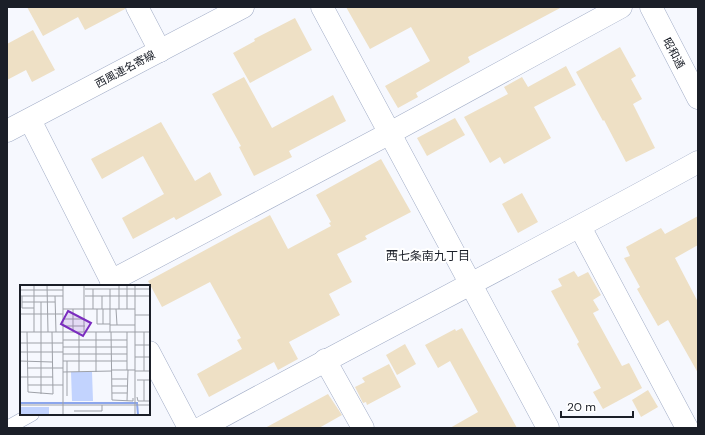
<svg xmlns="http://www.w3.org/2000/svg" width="705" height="435" font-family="'DM Sans','Noto Sans JP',sans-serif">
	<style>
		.building { fill: #eee0c5 }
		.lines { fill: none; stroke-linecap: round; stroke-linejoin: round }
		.lane-casing { stroke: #a2adc7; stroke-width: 15 }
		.street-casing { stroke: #a2adc7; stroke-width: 23 }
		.secondary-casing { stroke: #a2adc7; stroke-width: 23 }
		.lane { stroke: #fff; stroke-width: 14 }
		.street { stroke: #fff; stroke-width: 22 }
		.secondary { stroke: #fff; stroke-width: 22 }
		.labels { text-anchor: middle; stroke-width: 4; stroke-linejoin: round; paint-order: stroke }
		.street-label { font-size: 11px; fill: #1b1f28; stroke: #fff }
		.neighbourhood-label { font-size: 12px; fill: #1b1f28; stroke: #fff }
		.inset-river { fill: none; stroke: #8ca6ec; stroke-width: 2 }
		.inset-road { fill: none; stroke: #9ea1a8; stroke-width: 1 }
		.view { fill: #7b2cbf; fill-opacity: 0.15; stroke: #7b2cbf; stroke-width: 2 }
		.inset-edge { fill: none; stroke: #1b1f28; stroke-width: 2 }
	</style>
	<rect width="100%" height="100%" fill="#f6f8fe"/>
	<g class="building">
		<polygon points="27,7 125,7 125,9 85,30 78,17 43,36"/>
		<polygon points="346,7 562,7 468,57 470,62 416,93 418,97 398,108 385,86 430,61 411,27 370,49"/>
		<polygon points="295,18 312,50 250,83 233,53 255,41 254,39"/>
		<polygon points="33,30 55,70 32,82 26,70 7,80 7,44"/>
		<polygon points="620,47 636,76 631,79 642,99 633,104 655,148 626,162 604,120 603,121 576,72"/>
		<polygon points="566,66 576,85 534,107 551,138 504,164 500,157 490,163 464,117 508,94 504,87 522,77 528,87"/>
		<polygon points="244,77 272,128 333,95 346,121 289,151 292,157 254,176 239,147 241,146 212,94"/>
		<polygon points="455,118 465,135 427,156 417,138"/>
		<polygon points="161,122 195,181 210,172 222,195 176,220 174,217 133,239 122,218 164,194 143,156 102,179 91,159"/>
		<polygon points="381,159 411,212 365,236 367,239 337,254 352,282 329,294 340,315 289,342 298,359 278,370 274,362 209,397 197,374 242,349 237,340 241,338 210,282 162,307 148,281 270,215 288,249 331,226 329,223 331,222 316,195"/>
		<polygon points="522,193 538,222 518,233 502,204"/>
		<polygon points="698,216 698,245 675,258 698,302 698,373 668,320 658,326 637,289 640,287 624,258 630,256 626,247 661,228 665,234"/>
		<polygon points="574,271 578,277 588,272 601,295 593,300 599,310 593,313 622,366 629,363 642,388 603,409 593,392 601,388 577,344 579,342 551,291 562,286 558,279"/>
		<polygon points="462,328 517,428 450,428 478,412 450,361 438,368 425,345 455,329 456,331"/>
		<polygon points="405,344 416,364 397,375 386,355"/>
		<polygon points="389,364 401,387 367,405 366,402 363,403 355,387 365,382 362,378"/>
		<polygon points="648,390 658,407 641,417 632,400"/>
		<polygon points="328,394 342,415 319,428 265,428"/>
	</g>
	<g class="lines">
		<defs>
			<polyline id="lane" points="7,428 32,414"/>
			<g id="street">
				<polyline points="137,7 160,51"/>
				<polyline points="322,7 548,428"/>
				<polyline points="580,227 687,428"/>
				<polyline points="111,281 390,133 621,7"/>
				<polyline points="325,360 363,428"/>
				<path d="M201,428c164,-90 332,-175 497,-266"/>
			</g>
			<g id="secondary">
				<polyline points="651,7 698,98"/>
				<polyline points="30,120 114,286"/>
				<polyline points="7,131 243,7"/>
				<polyline points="149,352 189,428"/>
			</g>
		</defs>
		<use href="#lane" class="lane-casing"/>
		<use href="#street" class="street-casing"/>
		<use href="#secondary" class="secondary-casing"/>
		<use href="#lane" class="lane"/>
		<use href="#street" class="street"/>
		<use href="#secondary" class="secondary"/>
	</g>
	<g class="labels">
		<g class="street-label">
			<text transform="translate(674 53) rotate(62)" y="4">昭和通</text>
			<text transform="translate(125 69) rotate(-28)" y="4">西風連名寄線</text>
		</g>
		<g class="neighbourhood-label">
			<text x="428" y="260">西七条南九丁目</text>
		</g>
	</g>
	<g transform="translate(20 285)">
		<rect width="130" height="130" fill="#f6f8fe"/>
		<path d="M51,87h21l1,29h-21zM0,122h29v8h-29z" fill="#c2d3fe"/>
		<path class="inset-river" d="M0,118h117l1,12"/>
		<path class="inset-road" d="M14,0v47M27,0l1,47M43,0v130M64,0v47M99,0v24M107,0v24M115,0v130M65,4h65M73,4v20M90,4v43M0,5h43M0,11h43M2,11v12h12M35,11l1,36M65,11h65M82,11v13M2,17h33M21,17v92M43,24h72M53,24v23M77,24v15h13M96,24l1,16M0,29h43M115,30h15M43,34h22M83,39v-15M90,40h25M43,41h22M0,47h130M7,47l1,60 25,2 -1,-62M59,47v40M76,47v40M91,47l1,68 21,1v-3M107,47v38M43,55h64M0,58h43M115,60h15M43,62h64M0,67h43M43,69h64M115,72h15M0,76l32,1M43,76h64M47,76v35M7,83h36M92,85h23M115,86h15M124,86v-39M43,87l49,-1M0,92h33M92,94h15M117,95h13M8,100h35M92,101h15M92,108h15M117,112l1,4h12M107,116l1,-31M124,116v-21M0,120h43M43,120h87M54,126h28v-6"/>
		<path class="view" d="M48,26l23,12 -8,13 -22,-12z"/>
		<rect width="130" height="130" class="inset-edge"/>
	</g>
	<rect width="705" height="435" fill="none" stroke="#1b1f28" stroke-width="16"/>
	<path d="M561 411v6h72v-6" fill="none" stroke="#1b1f28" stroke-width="2"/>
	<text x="567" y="411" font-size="12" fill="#1b1f28" stroke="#ffffff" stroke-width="3" paint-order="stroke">20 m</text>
</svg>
